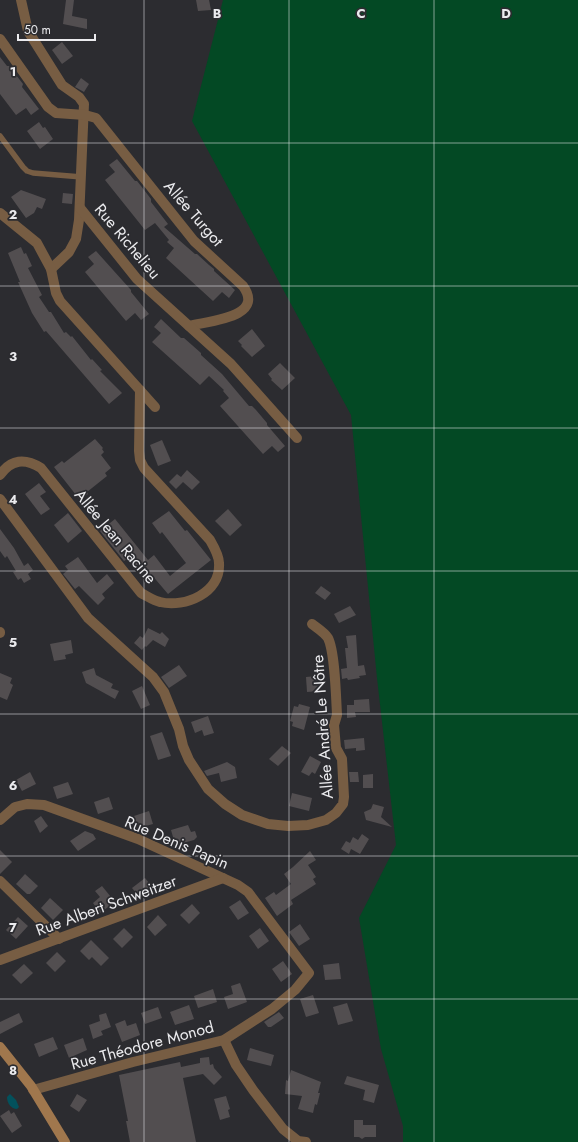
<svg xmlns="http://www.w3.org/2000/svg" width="578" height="1142" font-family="Jost,sans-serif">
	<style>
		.green { fill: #034924 }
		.water { fill: #03515c }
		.building { fill: #524e50 }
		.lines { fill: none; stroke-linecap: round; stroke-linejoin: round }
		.service { stroke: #775d43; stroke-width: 5.5 }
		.minor { stroke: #775d43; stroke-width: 10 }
		.secondary { stroke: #a0774d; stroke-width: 10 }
		.grid { fill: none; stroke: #ebebee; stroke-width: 1; stroke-opacity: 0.55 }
		.labels { text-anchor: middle; stroke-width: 3.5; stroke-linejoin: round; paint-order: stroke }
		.street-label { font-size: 16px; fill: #ebebee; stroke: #2c2c30 }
		.grid-label { font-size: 13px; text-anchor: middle; font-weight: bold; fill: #ebebee; stroke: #2c2c30; stroke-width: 3.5; stroke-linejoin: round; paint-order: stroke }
	</style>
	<rect width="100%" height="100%" fill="#2c2c30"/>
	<polygon class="green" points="223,0 578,0 578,1142 403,1142 403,1126 381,1049 359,918 396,845 377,678 351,415 192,121"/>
	<path class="water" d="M10,1094l6,6 3,7 -2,2c-6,0 -10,-6 -10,-12z"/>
	<g class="building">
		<polygon points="66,0 74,0 72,16 87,19 87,29 63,24"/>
		<polygon points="196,0 209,0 211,10 198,11"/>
		<polygon points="62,42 73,56 62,64 52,50"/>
		<polygon points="0,57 7,66 9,66 23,84 22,87 39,109 31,115 26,108 16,115 0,94"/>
		<polygon points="81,78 89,84 84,92 75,87"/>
		<polygon points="39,122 43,128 45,127 53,139 40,149 27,131"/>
		<polygon points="117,159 135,181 137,181 141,186 151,199 151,202 168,224 164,227 195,254 197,254 209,265 214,269 214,271 235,290 229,298 222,292 213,301 166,258 174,248 167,242 169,240 155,223 145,230 105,180 115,172 109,165"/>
		<polygon points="21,190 46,199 42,209 37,207 34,213 26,218 11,197"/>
		<polygon points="63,193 73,194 72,204 62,203"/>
		<polygon points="21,247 24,254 26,253 32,266 28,268 42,295 39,297 49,312 51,312 64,333 66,332 71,337 72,336 91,360 92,359 102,370 100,371 122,393 109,404 46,331 44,332 32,313 18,282 20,282 8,253"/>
		<polygon points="96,251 131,290 131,292 149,314 141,320 135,313 126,321 85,272 94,264 88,257"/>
		<polygon points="161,319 181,338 184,338 201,353 201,355 222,374 249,406 252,406 256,410 267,423 267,425 285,446 278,452 272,446 263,454 220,406 229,398 223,391 224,390 209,376 200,385 152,342 161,333 154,327"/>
		<polygon points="252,329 265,346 252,357 241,346 242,345 238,341"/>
		<polygon points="280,363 295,378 282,390 271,380 272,379 268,374"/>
		<polygon points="95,439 103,448 102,449 104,452 101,455 111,468 105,473 107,476 87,492 88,494 80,500 54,467 62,461 64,463"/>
		<polygon points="162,440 171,461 158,466 150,445"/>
		<polygon points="187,470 200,482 192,490 183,482 176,489 169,482 177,474 181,477"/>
		<polygon points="39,483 46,492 40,496 50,509 41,515 25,494"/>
		<polygon points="228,509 242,525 230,536 215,521"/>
		<polygon points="169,511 185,531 187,530 211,560 168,594 151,574 145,579 129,558 124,561 100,531 115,519 148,560 154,555 170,576 186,563 162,532 160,534 152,523"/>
		<polygon points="68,513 82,531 68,543 54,525"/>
		<polygon points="0,529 14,548 24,566 28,563 33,570 28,574 31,579 24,583 21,578 18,580 13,572 16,571 7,556 5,558 0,551"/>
		<polygon points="78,557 97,583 107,574 114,583 102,594 105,598 98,605 79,586 75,589 63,574 68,570 65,566"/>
		<polygon points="321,586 331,593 325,600 315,593"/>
		<polygon points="350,606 356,615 339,623 334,614"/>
		<polygon points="148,628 160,634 162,632 169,639 165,647 153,640 146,647 145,646 142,650 134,643 140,636 143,638"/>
		<polygon points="356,635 358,666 364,665 366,675 359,676 360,678 348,680 347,678 342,679 341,669 347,668 345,648 348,648 346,636"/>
		<polygon points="71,640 73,653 65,655 66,659 54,661 50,644"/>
		<polygon points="179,665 187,676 169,688 161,677"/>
		<polygon points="94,668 96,675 113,684 111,688 119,691 115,699 86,683 82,672"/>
		<polygon points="0,673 12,678 10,683 13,685 7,700 0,697"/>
		<polygon points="317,676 319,691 307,692 306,677"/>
		<polygon points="142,686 150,705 141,709 132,691"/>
		<polygon points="369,699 370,712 355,712 356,717 347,718 347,705 354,705 354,700"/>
		<polygon points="299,704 310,707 304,730 292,726 293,722 290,721 294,706 298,707"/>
		<polygon points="208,716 214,733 204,736 202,730 195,733 191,722"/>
		<polygon points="162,732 171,756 158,760 150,736"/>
		<polygon points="364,738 365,750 356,751 356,748 345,749 344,740"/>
		<polygon points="282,746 291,753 278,766 269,759"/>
		<polygon points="310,756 321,762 315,774 312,772 309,776 301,772"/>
		<polygon points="227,762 235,767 237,778 221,782 219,773 207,776 204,771"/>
		<polygon points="30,772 36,784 22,791 16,780"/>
		<polygon points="349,772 358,772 359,782 350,782"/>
		<polygon points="373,774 373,788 363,788 363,775"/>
		<polygon points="68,782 73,794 57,799 53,787"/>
		<polygon points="292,793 312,798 309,811 289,806"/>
		<polygon points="109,797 113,809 98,814 94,802"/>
		<polygon points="373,804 384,807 381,817 392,827 366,820 364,812 371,809"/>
		<polygon points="149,811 153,824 138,828 134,816"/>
		<polygon points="41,816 48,826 40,833 34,821"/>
		<polygon points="188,825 191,832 195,831 197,837 194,840 183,843 183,841 175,844 171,830"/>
		<polygon points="85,831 93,834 96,839 78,851 70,841"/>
		<polygon points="362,834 369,839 360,854 351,849 349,854 341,849 346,841 350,843 353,837 358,840"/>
		<polygon points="0,850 12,862 0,874"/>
		<polygon points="310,851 316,860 308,865 316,877 313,879 316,884 291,900 293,904 277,916 265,898 274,892 276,895 291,884 284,874 293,867"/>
		<polygon points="25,874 38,886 30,894 27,894 16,884"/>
		<polygon points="145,878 153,888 140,898 132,888"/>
		<polygon points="102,886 115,902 100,913 93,903 100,897 95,891"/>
		<polygon points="50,898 63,910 53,920 41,908"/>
		<polygon points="240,900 249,913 238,920 229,907"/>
		<polygon points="192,904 200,913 189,924 180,915"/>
		<polygon points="158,915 167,925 155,936 147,927"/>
		<polygon points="18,917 28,926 16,939 6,930"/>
		<polygon points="300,924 310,939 299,946 289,932"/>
		<polygon points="124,928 133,937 122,948 113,939"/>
		<polygon points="260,928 269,941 258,949 249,936"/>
		<polygon points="91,940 109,958 101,966 92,957 89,960 80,951"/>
		<polygon points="57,952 66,961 55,972 46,963"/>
		<polygon points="283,961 292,974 281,982 272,969"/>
		<polygon points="339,963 341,979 325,980 323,965"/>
		<polygon points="24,964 33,973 21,984 12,975"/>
		<polygon points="240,983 247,1002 228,1009 224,997 233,994 231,986"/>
		<polygon points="213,989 217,1002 198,1008 194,996"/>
		<polygon points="313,995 319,1013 306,1017 300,999"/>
		<polygon points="347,1003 353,1021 338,1025 333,1007"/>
		<polygon points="189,1005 194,1019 175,1025 170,1012"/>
		<polygon points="158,1007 162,1018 145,1024 141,1013"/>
		<polygon points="279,1012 284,1018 271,1027 268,1027 264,1022"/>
		<polygon points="19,1013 23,1022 0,1034 0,1022"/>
		<polygon points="106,1013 111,1027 101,1031 103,1035 93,1039 89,1025 100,1021 99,1015"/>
		<polygon points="125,1020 127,1026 136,1023 140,1035 122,1042 115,1024"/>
		<polygon points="53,1037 58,1049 39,1057 34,1044"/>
		<polygon points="83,1038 87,1050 69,1058 64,1045"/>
		<polygon points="250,1048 274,1055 271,1066 247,1060"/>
		<polygon points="209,1057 210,1065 213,1064 214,1068 222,1077 214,1085 203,1074 183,1078 196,1142 130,1142 126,1121 128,1121 119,1075 180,1062 181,1067 200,1063 200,1058"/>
		<polygon points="291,1070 321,1082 318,1093 320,1093 317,1105 315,1104 313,1113 298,1109 302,1096 285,1094 286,1080 288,1081"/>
		<polygon points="347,1076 379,1085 374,1103 363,1100 365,1090 344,1084"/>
		<polygon points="77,1094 87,1100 79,1112 70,1106"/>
		<polygon points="226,1096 230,1109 228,1110 230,1117 220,1120 214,1099"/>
		<polygon points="9,1110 11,1114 14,1112 22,1126 12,1133 0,1116"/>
		<polygon points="354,1120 363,1120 363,1125 376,1125 376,1137 365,1137 362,1139 359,1137 354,1137"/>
	</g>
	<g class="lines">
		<polyline class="service" points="0,136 23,167 27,171 33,173 82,177"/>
		<g class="minor">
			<polyline points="21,0 28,31 62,85 79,97 84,104 79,220 76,239 69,252 51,269"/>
			<path d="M0,39l48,68 8,6 29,2 11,3 98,123 49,45c23,32 -36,35 -54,40"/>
			<polyline points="80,208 137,279 231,364 297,438"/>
			<polyline points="0,213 37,243 51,269 56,293 60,301 155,407"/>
			<path d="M0,475c11,-16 25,-17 41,-7l100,125c6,3 13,8 19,9 25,6 61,-9 59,-39 0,-8 -5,-16 -9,-23l-66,-72 -4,-8 -1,-9 1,-61"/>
			<path d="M0,499l88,119 65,59 11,15 15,37 4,17 6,14 19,29 17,15 17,11 26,9 20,2 20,-1 18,-5 10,-7 7,-9 1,-7 -2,-38 -6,-11 -2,-23 3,-10c-1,-18 -2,-63 -9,-77 -4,-6 -11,-10 -16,-14"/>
			<polyline points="0,632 0,633"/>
			<polyline points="0,820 15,807 27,804 44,805 138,839 238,885 248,892 309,973 295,990 272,1009 224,1040 133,1062 33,1090"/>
			<polyline points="0,881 59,939"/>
			<polyline points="0,960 223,878"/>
			<polyline points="224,1040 236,1065 253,1090 283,1129 298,1141 306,1142"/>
		</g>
		<polyline class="secondary" points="0,1047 31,1086 65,1142"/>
	</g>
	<path class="grid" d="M144,0v1142M289,0v1142M434,0v1142M0,143h578M0,286h578M0,428h578M0,571h578M0,714h578M0,856h578M0,999h578"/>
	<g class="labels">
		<g class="street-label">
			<text transform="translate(194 213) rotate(49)" y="6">Allée Turgot</text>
			<text transform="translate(128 241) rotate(50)" y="6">Rue Richelieu</text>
			<text transform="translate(116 536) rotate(50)" y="6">Allée Jean Racine</text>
			<text transform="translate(322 727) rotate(-94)" y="6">Allée André Le Nôtre</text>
			<text transform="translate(177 842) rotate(23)" y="6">Rue Denis Papin</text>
			<text transform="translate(106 905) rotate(-20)" y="6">Rue Albert Schweitzer</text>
			<text transform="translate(142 1045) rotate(-15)" y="6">Rue Théodore Monod</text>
		</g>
	</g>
	<g class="grid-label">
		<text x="217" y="18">B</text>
		<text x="361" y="18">C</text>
		<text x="506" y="18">D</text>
		<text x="13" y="76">1</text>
		<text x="13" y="219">2</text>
		<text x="13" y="361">3</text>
		<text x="13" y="504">4</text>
		<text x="13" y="647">5</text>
		<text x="13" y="790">6</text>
		<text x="13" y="932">7</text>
		<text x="13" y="1075">8</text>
	</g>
	<path d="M18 34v6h77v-6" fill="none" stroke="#ebebee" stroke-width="2"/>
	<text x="24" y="34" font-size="12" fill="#ebebee" stroke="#2c2c30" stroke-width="3" paint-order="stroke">50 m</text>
</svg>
